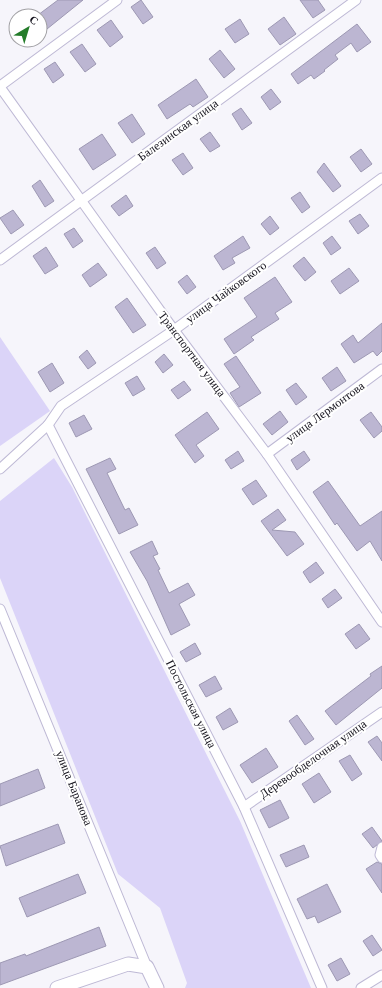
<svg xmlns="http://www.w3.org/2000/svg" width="382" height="988" font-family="Georgia,serif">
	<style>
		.green { fill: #dbd4f8 }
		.building { fill: #bcb6d2; stroke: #9d98b3 }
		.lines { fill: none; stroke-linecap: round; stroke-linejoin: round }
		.street-casing { stroke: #beb9d5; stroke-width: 11 }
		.secondary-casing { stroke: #beb9d5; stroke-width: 15 }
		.street { stroke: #fff; stroke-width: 9 }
		.secondary { stroke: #fff; stroke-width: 13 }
		.labels { text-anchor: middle; stroke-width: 4; stroke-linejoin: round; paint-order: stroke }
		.street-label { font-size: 12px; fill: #13111b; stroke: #fff }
	</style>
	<rect width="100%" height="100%" fill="#f6f5fb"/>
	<g class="green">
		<polygon points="0,337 50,411 0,446"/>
		<polygon points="54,458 72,487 240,821 311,988 185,988 187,983 160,908 118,874 0,578 0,501"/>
	</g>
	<g class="building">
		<polygon points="58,0 83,0 47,29 40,16 38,15"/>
		<polygon points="141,0 153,17 143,24 131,7"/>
		<polygon points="300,0 318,0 325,10 313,18"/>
		<polygon points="284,17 296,34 280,45 268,29"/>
		<polygon points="240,19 249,34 235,43 225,29"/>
		<polygon points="111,20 123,37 110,47 97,30"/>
		<polygon points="357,24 371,42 357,52 351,43 335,55 338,59 324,70 325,71 314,79 311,75 298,84 291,74"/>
		<polygon points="82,44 96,64 85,72 70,52"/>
		<polygon points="220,50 235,69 224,78 209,59"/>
		<polygon points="55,62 64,75 53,83 44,69"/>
		<polygon points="196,79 208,97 193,107 190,104 167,119 158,105"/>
		<polygon points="271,89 281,102 270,110 261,97"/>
		<polygon points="241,108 252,123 242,130 232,114"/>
		<polygon points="132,114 145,134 132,143 118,123"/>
		<polygon points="210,132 220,146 210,152 200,139"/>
		<polygon points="102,134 116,155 93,170 79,149"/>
		<polygon points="361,149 372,164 361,172 350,157"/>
		<polygon points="183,153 193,168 183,175 172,160"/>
		<polygon points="324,163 341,186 333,192 317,172"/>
		<polygon points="40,180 54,201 45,207 32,186"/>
		<polygon points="300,192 310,207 302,213 291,198"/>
		<polygon points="126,195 133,206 119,216 111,206"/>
		<polygon points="13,210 24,225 11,234 0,218"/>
		<polygon points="360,214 369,226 358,234 349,221"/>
		<polygon points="270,216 279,228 270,235 261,224"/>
		<polygon points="74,228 83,241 73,248 64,234"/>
		<polygon points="243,236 250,248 232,258 235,263 223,270 214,256"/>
		<polygon points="332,236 341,248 331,255 323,243"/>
		<polygon points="46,247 58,266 45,274 33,256"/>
		<polygon points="155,247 166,263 157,269 146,253"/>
		<polygon points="304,257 316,272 305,281 293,266"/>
		<polygon points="98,263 107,275 90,287 82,275"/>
		<polygon points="349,268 359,281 340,294 331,281"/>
		<polygon points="187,275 196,287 187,294 178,282"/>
		<polygon points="275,277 292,302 275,313 279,319 251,337 254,340 234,354 224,339 257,317 244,298"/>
		<polygon points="127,298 146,325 133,333 115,307"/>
		<polygon points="382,323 382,351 377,356 373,351 354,363 341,344 353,335 358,343"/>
		<polygon points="87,350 96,363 88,369 79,357"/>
		<polygon points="164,354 173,365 163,373 155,362"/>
		<polygon points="236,356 261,393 239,407 230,393 240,387 224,364"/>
		<polygon points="52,363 64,383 50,392 38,372"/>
		<polygon points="337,367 346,381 331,391 322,378"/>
		<polygon points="137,376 145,389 133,396 125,383"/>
		<polygon points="184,381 191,390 178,399 171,390"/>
		<polygon points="296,383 307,397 296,405 286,390"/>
		<polygon points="280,411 288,422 272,435 263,424"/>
		<polygon points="207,412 219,429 196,445 204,456 195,463 175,435"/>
		<polygon points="371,412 382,427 382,431 374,438 360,420"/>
		<polygon points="84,415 92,429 76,437 69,423"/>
		<polygon points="238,451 244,461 231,469 225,460"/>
		<polygon points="304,451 310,460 297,470 291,460"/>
		<polygon points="110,458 116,469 107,473 125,510 129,508 138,525 119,534 86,469"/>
		<polygon points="256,480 267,496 253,505 242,489"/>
		<polygon points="328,481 360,526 382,511 382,561 370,541 357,551 337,523 335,525 313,492"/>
		<polygon points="278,509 286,520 272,530 295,532 304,544 287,556 261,521"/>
		<polygon points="152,541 158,554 153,556 160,569 158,570 169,593 188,583 195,595 179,604 190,625 171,635 147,581 130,552"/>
		<polygon points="316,562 324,573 310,583 303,572"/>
		<polygon points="335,589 342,598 328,608 322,599"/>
		<polygon points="359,624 370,639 356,649 345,634"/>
		<polygon points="195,643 201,654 186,662 180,652"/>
		<polygon points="382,666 382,688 336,725 325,711 371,676 370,674"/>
		<polygon points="215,676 222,689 206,697 199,685"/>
		<polygon points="230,708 238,722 223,730 216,717"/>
		<polygon points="297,715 314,739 305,745 289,721"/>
		<polygon points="377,736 382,743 382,761 368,742"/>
		<polygon points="266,748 278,767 252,783 240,765"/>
		<polygon points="350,755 362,774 352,781 339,761"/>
		<polygon points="38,769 45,788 0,806 0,784"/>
		<polygon points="319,773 331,792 314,803 302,784"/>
		<polygon points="280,800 289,818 269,828 260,810"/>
		<polygon points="58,824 65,843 6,866 0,846"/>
		<polygon points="372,827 382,841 373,848 362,834"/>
		<polygon points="304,845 309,857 286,867 280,855"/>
		<polygon points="377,862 382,864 382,893 366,869"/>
		<polygon points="78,874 86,893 27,917 19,898"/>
		<polygon points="327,884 341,912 318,923 315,916 307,919 297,899"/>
		<polygon points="99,927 106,946 0,985 0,963 25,954 26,956"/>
		<polygon points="372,935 382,950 373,956 363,941"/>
		<polygon points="341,958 350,974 337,981 328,965"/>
	</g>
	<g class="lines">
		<defs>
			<g id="street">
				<polyline points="0,86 117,0"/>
				<polyline points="0,87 174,330 267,454 382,622"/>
				<polyline points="0,260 356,0"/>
				<polyline points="48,425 244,807 322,988"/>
				<polyline points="267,454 382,369"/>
				<polyline points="0,469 48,425 61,406 174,330 382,178"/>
				<polyline points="0,609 147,967"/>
				<polyline points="244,807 382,712"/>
				<polyline points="382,847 380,855 382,858"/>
				<polyline points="361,988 382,975"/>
			</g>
			<polyline id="secondary" points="57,988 128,964 147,967 157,988"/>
		</defs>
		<use href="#street" class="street-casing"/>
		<use href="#secondary" class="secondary-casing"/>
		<use href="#street" class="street"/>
		<use href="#secondary" class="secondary"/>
	</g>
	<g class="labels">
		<g class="street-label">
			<text transform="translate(178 130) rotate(-36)" y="4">Балезинская улица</text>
			<text transform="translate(226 292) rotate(-36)" y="4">улица Чайковского</text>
			<text transform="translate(192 354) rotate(53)" y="4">Транспортная улица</text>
			<text transform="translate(325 412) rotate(-36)" y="4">улица Лермонтова</text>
			<text transform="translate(191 704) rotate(63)" y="4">Постольская улица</text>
			<text transform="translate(313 759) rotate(-35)" y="4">Деревообделочная улица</text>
			<text transform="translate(74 788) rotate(68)" y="4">улица Баранова</text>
		</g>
	</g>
	<g transform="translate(28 28) rotate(38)"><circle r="19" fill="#ffffff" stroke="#a1a0a4"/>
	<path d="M0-3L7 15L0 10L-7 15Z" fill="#247c2a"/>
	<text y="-6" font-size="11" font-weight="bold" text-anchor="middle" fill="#13111b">С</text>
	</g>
</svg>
